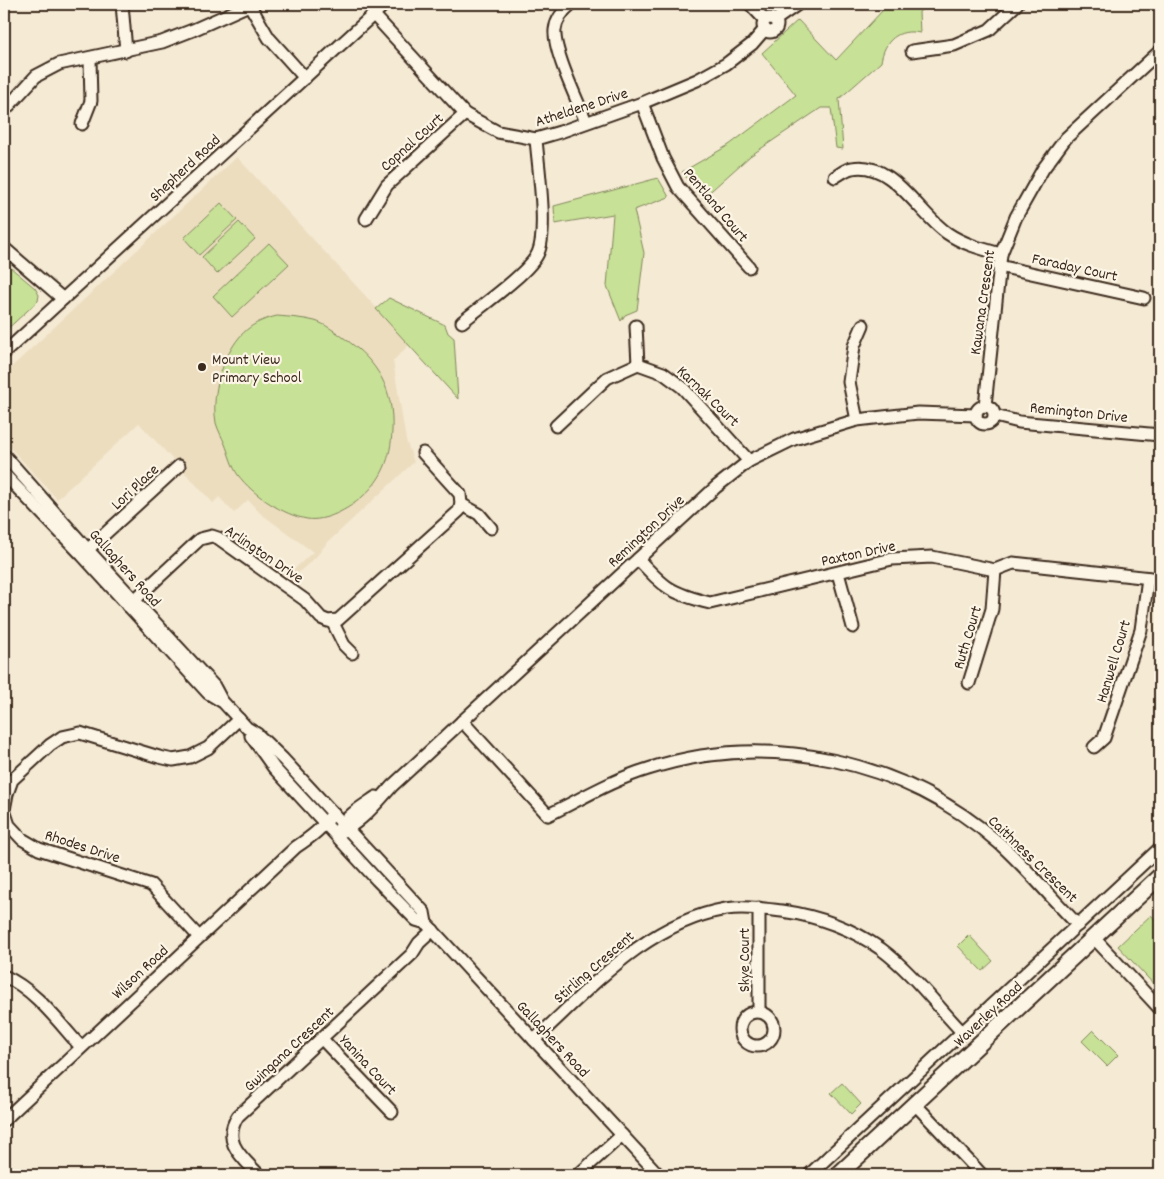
<svg xmlns="http://www.w3.org/2000/svg" width="1164" height="1179" font-family="Dekko,sans-serif">
	<style>
		.built { fill: #ecddbf }
		.green { fill: #c7e197; stroke: #81865a }
		.lines { fill: none; stroke-linecap: round; stroke-linejoin: round }
		.minor-casing { stroke: #3b2a1e; stroke-width: 15 }
		.major-casing { stroke: #3b2a1e; stroke-width: 19 }
		.minor { stroke: #fcf5e5; stroke-width: 11 }
		.major { stroke: #fcf5e5; stroke-width: 15 }
		.poi-dot { fill: #3b2a1e; stroke: #fcf5e5; stroke-width: 2 }
		.labels { text-anchor: middle; stroke-width: 4.5; stroke-linejoin: round; paint-order: stroke }
		.street-label { font-size: 16px; fill: #3b2a1e; stroke: #fcf5e5 }
		.poi-label { font-size: 16px; fill: #3b2a1e; stroke: #fcf5e5; text-anchor: start }
	</style>
	<rect width="100%" height="100%" fill="#f5ead4"/>
	<filter id="ink" filterUnits="userSpaceOnUse"><feTurbulence type="fractalNoise" baseFrequency=".02" numOctaves="2"/><feDisplacementMap in="SourceGraphic" scale="10" xChannelSelector="R" yChannelSelector="G"/><feConvolveMatrix kernelMatrix="1 2 1 2 8 2 1 2 1" color-interpolation-filters="sRGB"/></filter>
	<g filter="url(#ink)">
		<polygon class="built" points="237,157 410,344 393,361 406,440 414,462 327,543 315,558 298,573 298,581 289,574 313,552 260,513 248,500 234,513 219,497 213,503 139,423 57,499 4,441 4,374"/>
		<g class="green">
			<path d="M887,4h41l-9,8 1,21c-22,-5 -36,8 -39,29l-42,37 4,50 -7,-1 -5,-40h-10l-71,48 -47,42 -21,-26 47,-27 67,-50 -34,-42 36,-33 38,40 47,-50z"/>
			<polygon points="658,178 669,197 634,210 644,253 637,310 625,315 621,321 607,286 613,214 555,224 554,206"/>
			<polygon points="221,203 237,220 199,255 184,238"/>
			<polygon points="239,222 255,239 217,274 202,257"/>
			<polygon points="269,243 289,264 232,317 213,296"/>
			<polygon points="4,262 35,288 39,295 38,301 4,332"/>
			<polygon points="389,298 445,325 448,333 454,338 458,399 376,309"/>
			<path d="M277,316c13,1 26,2 38,5 10,3 21,11 29,17 34,24 50,51 48,93 -1,26 -9,48 -30,66 -13,12 -37,25 -55,22 -24,-4 -54,-24 -69,-44 -6,-8 -9,-21 -13,-31 -3,-7 -7,-14 -9,-21 -4,-22 2,-47 11,-66 12,-24 24,-35 50,-41z"/>
			<polygon points="1151,915 1160,925 1160,991 1118,946"/>
			<polygon points="969,935 993,961 982,971 958,946"/>
			<polygon points="1093,1030 1118,1055 1107,1066 1082,1041"/>
			<polygon points="842,1083 861,1104 851,1114 831,1093"/>
		</g>
		<g class="lines">
			<defs>
				<g id="minor">
					<polyline points="122,4 126,51"/>
					<polyline points="249,4 269,38 305,78"/>
					<path d="M571,4c-7,6 -15,16 -16,26 -2,21 23,71 31,92"/>
					<polyline points="750,4 765,20"/>
					<polyline points="373,14 465,114 498,132 536,139 560,132 642,103 697,80 726,64 752,44 765,29"/>
					<circle cx="770" cy="25" r="7"/>
					<polyline points="775,20 798,4"/>
					<polyline points="912,51 954,45 989,30 1017,4"/>
					<polyline points="642,103 663,158 678,187 749,267"/>
					<polyline points="4,111 36,76 59,64 162,42 193,30 249,5"/>
					<polyline points="82,124 91,101 90,59"/>
					<path d="M835,177c5,-3 11,-8 17,-9 40,-8 66,45 95,65 16,11 35,16 54,21"/>
					<polyline points="366,219 387,185 465,114"/>
					<polyline points="4,248 63,299"/>
					<polyline points="999,266 1144,298"/>
					<path d="M462,322c18,-15 68,-50 76,-69 10,-22 0,-88 -2,-114"/>
					<polyline points="636,326 638,364"/>
					<polyline points="4,353 385,4"/>
					<circle cx="985" cy="415" r="9"/>
					<polyline points="985,406 1001,254 1016,217 1043,169 1066,138 1160,51"/>
					<polyline points="995,416 1019,422 1160,435"/>
					<polyline points="857,420 849,382 854,346 863,325"/>
					<polyline points="556,426 607,378 638,364 663,373 682,387 749,461"/>
					<polyline points="4,455 88,550 214,686 222,701"/>
					<polyline points="4,474 82,555 208,693 223,702 247,728 257,734 283,759 424,912 426,923 659,1175"/>
					<polyline points="461,504 479,514 491,528"/>
					<polyline points="83,554 179,466"/>
					<path d="M638,559c27,29 32,34 72,44l182,-44 40,-2 63,13 18,-7 147,16"/>
					<polyline points="838,573 853,627"/>
					<polyline points="128,606 200,539 212,536 218,538 305,600 321,618 328,621 338,620 459,511 461,504 460,494 423,453"/>
					<polyline points="332,621 344,645 352,653"/>
					<polyline points="969,683 992,609 995,570"/>
					<path d="M462,721l86,94c33,-16 64,-35 100,-46 120,-39 256,-9 351,74 28,25 52,55 79,82"/>
					<polyline points="251,736 274,768 377,880 416,920 426,923"/>
					<polyline points="1094,747 1104,738 1141,630 1148,578"/>
					<path d="M339,829c8,-14 24,-23 37,-32"/>
					<path d="M336,835c24,-11 39,-30 56,-49l324,-299 33,-26 45,-22 63,-19 61,-7 58,2"/>
					<polyline points="759,908 759,1012"/>
					<polyline points="199,937 151,885 39,849 22,839 9,825 4,810 7,794 12,780 50,745 62,737 80,733 159,757 173,760 190,757 208,748 239,719"/>
					<polyline points="1094,938 1160,1009"/>
					<path d="M4,976c32,14 54,46 77,71"/>
					<circle cx="757" cy="1029" r="17"/>
					<polyline points="322,1039 392,1112"/>
					<path d="M534,1040c57,-52 112,-117 192,-131 18,-3 38,0 56,2 36,5 69,17 99,38 31,23 55,56 82,84"/>
					<polyline points="915,1104 982,1175"/>
					<path d="M4,1120l292,-273c15,-10 27,-19 37,-34"/>
					<polyline points="810,1174 1160,848"/>
					<path d="M259,1175c-17,-18 -38,-33 -21,-59l174,-162 7,-11 14,-13"/>
					<polyline points="578,1175 622,1135"/>
				</g>
				<polyline id="major" points="838,1175 1160,876"/>
			</defs>
			<use href="#minor" class="minor-casing"/>
			<use href="#major" class="major-casing"/>
			<use href="#minor" class="minor"/>
			<use href="#major" class="major"/>
		</g>
	</g>
	<circle class="poi-dot" cx="202" cy="367" r="5"/>
	<g class="labels">
		<g class="street-label">
			<text transform="translate(581 106) rotate(-18)" y="6">Atheldene Drive</text>
			<text transform="translate(411 141) rotate(-42)" y="6">Copnal Court</text>
			<text transform="translate(184 167) rotate(-43)" y="6">Shepherd Road</text>
			<text transform="translate(717 204) rotate(50)" y="6">Pentland Court</text>
			<text transform="translate(1075 266) rotate(12)" y="6">Faraday Court</text>
			<text transform="translate(981 302) rotate(-82)" y="6">Kawana Crescent</text>
			<text transform="translate(709 395) rotate(44)" y="6">Karnak Court</text>
			<text transform="translate(1079 411) rotate(6)" y="6">Remington Drive</text>
			<text transform="translate(134 486) rotate(-43)" y="6">Lori Place</text>
			<text transform="translate(645 530) rotate(-43)" y="6">Remington Drive</text>
			<text transform="translate(858 552) rotate(-12)" y="6">Paxton Drive</text>
			<text transform="translate(265 553) rotate(34)" y="6">Arlington Drive</text>
			<text transform="translate(126 567) rotate(48)" y="6">Gallaghers Road</text>
			<text transform="translate(966 637) rotate(-73)" y="6">Ruth Court</text>
			<text transform="translate(1112 661) rotate(-73)" y="6">Hanwell Court</text>
			<text transform="translate(83 845) rotate(18)" y="6">Rhodes Drive</text>
			<text transform="translate(1034 858) rotate(44)" y="6">Caithness Crescent</text>
			<text transform="translate(743 960) rotate(-90)" y="6">Skye Court</text>
			<text transform="translate(593 966) rotate(-41)" y="6">Stirling Crescent</text>
			<text transform="translate(139 971) rotate(-43)" y="6">Wilson Road</text>
			<text transform="translate(987 1013) rotate(-43)" y="6">Waverley Road</text>
			<text transform="translate(554 1038) rotate(47)" y="6">Gallaghers Road</text>
			<text transform="translate(288 1048) rotate(-43)" y="6">Gwingana Crescent</text>
			<text transform="translate(369 1064) rotate(47)" y="6">Yanina Court</text>
		</g>
		<g class="poi-label">
			<text x="212" y="364">Mount View<tspan x="212" dy="18">Primary School</tspan></text>
		</g>
	</g>
	<rect width="1164" height="1179" fill="none" stroke="#fcf5e5" stroke-width="20"/>
	<rect x="10" y="10" width="1144" height="1159" fill="none" stroke="#3b2a1e" stroke-width="2" filter="url(#ink)"/>
</svg>
